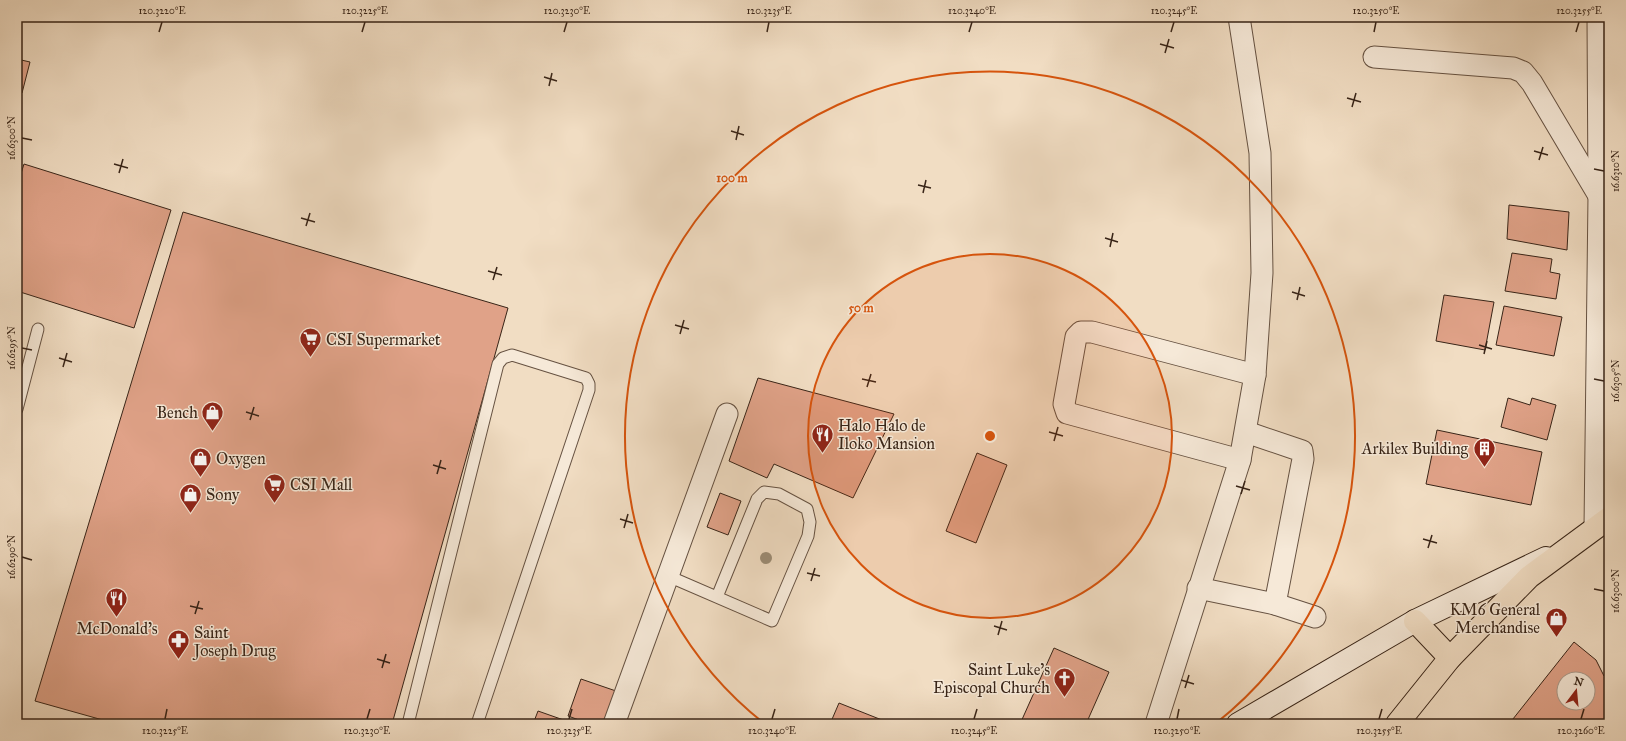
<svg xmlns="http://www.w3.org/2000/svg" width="1626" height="741" font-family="'IM FELL Great Primer',serif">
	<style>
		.building { fill: #e0a288; stroke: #382417; fill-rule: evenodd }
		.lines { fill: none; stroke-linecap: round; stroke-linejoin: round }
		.lane-casing { stroke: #665242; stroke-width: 13 }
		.street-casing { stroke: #665242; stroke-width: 23 }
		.secondary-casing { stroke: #382417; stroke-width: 24 }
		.highway-casing { stroke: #382417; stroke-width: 24 }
		.lane { stroke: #f6e9d8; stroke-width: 11 }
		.street { stroke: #f6e9d8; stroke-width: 21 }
		.secondary { stroke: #f6e9d8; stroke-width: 22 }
		.highway { stroke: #f1ddc3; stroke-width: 22 }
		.tree { fill: #9c8d76 }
		.ticks { fill: none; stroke: #382417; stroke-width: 1.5 }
		.ring { fill: none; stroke: #d6540d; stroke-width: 2 }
		.labels { text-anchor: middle; stroke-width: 3; stroke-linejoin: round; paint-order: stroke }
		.poi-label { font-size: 16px; fill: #382417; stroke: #f6e9d8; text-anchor: start }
		.centre { fill: #d6540d; stroke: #f6e9d8; stroke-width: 2 }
		.ring-label { font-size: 12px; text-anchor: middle; font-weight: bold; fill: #d6540d; stroke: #f6e9d8; stroke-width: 3; stroke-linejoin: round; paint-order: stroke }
		.neatline { fill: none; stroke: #382417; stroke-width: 1.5 }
		.ticks-label { font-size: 10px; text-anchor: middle; fill: #382417 }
	</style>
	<rect width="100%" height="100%" fill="#f1ddc3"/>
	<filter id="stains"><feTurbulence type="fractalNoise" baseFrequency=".005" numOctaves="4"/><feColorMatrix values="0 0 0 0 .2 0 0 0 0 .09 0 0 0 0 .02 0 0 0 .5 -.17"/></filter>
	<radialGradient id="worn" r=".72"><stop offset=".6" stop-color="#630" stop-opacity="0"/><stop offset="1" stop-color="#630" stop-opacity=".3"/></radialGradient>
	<g class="building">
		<polygon points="17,59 30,62 22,93 17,92"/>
		<polygon points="24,164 171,210 134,328 17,291 17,186"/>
		<polygon points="1509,205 1569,212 1567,250 1507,239"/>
		<polygon points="183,212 508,308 392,724 117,724 35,701"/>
		<polygon points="1512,253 1552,259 1550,272 1560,274 1556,299 1505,291"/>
		<polygon points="1444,295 1494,302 1485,350 1436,341"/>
		<polygon points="1504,306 1562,317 1554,356 1496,345"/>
		<polygon points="758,378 894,414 853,498 774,464 767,478 729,461"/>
		<polygon points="1508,398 1530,405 1532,398 1556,405 1547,440 1501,427"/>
		<polygon points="1437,430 1542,452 1531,505 1426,484"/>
		<polygon points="977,453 1007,465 976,543 946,531"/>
		<polygon points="720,493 741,501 728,535 707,527"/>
		<path d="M1574,642l22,18 8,16 5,-6v54h-100zM1564,679h24v24h-24z"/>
		<polygon points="1054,648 1109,672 1086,724 1020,724"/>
		<polygon points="581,679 616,691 604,724 590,724 568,716"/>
		<polygon points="839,703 887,722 886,724 830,724"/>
		<polygon points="538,711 575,724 533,724"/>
	</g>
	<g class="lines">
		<defs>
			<g id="lane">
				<polyline points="17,409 38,329"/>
				<polyline points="668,576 772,621 808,536 810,522 807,509 779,494 764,492 757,499 717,597"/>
				<polyline points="408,724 498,364 503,358 512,355 586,378 589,384 589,390 477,724"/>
			</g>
			<g id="street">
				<polyline points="1374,57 1513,68 1523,72 1532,83 1599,196"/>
				<polyline points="1246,432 1302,451 1303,459 1275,604"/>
				<polyline points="1240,460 1067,413 1064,404 1076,337 1081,332 1092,332 1255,375"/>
				<polyline points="1595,528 1599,196 1598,17"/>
				<polyline points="1198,588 1275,604 1315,617"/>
				<polyline points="614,724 727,414"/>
				<polyline points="1156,724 1240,460 1255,375 1262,273 1260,153 1239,17"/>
			</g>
			<polyline id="secondary" points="1238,724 1415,621 1546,558"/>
			<g id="highway">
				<polyline points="1415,621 1450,658"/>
				<polyline points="1397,724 1450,658 1529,577 1609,518"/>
			</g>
		</defs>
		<use href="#lane" class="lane-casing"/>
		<use href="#street" class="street-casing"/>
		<use href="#secondary" class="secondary-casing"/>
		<use href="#highway" class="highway-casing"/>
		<use href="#lane" class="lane"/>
		<use href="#street" class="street"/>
		<use href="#secondary" class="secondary"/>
		<use href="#highway" class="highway"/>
	</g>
	<circle class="tree" cx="766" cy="558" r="6"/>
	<path class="ticks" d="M159,32l3,-10M362,32l3,-10M564,32l3,-10M767,32l2,-10M969,32l3,-10M1171,32l3,-10M1374,32l2,-10M1576,32l3,-10M1160,44l14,4M1165,53l4,-14M544,77l13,4M549,86l3,-13M1347,98l14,4M1352,107l4,-14M731,131l13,4M22,138l10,2M736,140l3,-14M1534,151l14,4M1539,160l4,-13M114,164l14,4M1594,169l10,2M119,173l4,-14M918,185l13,3M923,193l3,-13M301,218l14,4M306,226l4,-13M1105,238l13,4M1110,247l3,-14M488,271l14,4M493,280l4,-13M1292,292l13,4M1297,300l3,-13M675,325l14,4M680,334l4,-14M1479,345l13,4M22,348l10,2M1484,354l3,-13M59,358l13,4M63,367l4,-14M862,379l14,3M1594,379l10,2M867,387l4,-13M246,412l13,4M250,420l4,-13M1049,432l14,4M1054,441l4,-14M433,465l13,4M437,474l4,-14M1236,486l14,4M1241,494l4,-13M620,519l13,4M624,528l4,-14M1423,539l14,4M1428,548l4,-13M22,557l10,3M807,573l13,3M811,581l4,-13M1594,589l10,2M190,606l13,3M195,614l4,-13M994,626l13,4M998,635l4,-14M377,659l13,4M382,668l4,-14M1181,680l13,4M1185,688l4,-13M165,719l2,-10M367,719l3,-10M569,719l3,-10M772,719l3,-10M974,719l3,-10M1177,719l2,-10M1379,719l3,-10M1581,719l3,-10"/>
	<circle cx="990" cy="436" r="182" fill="#d6540d" fill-opacity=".12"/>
	<g class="ring">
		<circle cx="990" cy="436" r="182"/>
		<path d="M765 724A365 365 0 1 1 1215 724"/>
	</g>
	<defs>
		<symbol id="supermarket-pin" viewBox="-11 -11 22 30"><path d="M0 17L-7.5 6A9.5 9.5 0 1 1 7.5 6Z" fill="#8f2418" stroke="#f6e9d8"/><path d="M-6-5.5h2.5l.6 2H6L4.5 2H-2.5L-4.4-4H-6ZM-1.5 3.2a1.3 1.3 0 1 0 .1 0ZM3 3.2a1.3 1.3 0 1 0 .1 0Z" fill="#fff"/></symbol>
		<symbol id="shop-pin" viewBox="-11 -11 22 30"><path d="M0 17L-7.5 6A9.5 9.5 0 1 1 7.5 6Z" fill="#8f2418" stroke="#f6e9d8"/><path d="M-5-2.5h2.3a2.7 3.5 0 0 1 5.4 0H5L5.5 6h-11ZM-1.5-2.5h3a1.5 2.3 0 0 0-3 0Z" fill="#fff"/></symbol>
		<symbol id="restaurant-pin" viewBox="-11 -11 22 30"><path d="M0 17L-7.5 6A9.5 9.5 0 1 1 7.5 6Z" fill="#8f2418" stroke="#f6e9d8"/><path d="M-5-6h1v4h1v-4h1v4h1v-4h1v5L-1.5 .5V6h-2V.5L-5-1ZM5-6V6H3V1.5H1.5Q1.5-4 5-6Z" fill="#fff"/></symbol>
		<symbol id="building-pin" viewBox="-11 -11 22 30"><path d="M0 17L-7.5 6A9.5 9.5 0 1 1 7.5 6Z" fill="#8f2418" stroke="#f6e9d8"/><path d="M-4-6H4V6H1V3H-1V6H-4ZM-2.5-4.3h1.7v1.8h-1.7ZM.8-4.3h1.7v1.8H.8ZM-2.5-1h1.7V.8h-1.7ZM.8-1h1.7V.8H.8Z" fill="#fff"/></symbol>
		<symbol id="pharmacy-pin" viewBox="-11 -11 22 30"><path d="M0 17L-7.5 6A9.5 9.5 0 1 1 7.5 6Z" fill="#8f2418" stroke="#f6e9d8"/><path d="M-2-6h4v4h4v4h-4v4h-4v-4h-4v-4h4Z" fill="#fff"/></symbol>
		<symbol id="church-pin" viewBox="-11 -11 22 30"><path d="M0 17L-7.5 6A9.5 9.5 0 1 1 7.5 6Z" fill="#8f2418" stroke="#f6e9d8"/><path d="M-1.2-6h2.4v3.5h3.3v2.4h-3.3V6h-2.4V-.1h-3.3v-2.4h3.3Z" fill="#fff"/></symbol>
	</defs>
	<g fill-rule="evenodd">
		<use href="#supermarket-pin" x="298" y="326" width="25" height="34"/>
		<use href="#shop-pin" x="200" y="400" width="25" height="34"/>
		<use href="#restaurant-pin" x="810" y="422" width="25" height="34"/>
		<use href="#building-pin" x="1472" y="436" width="25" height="34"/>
		<use href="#shop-pin" x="188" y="446" width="25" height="34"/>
		<use href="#supermarket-pin" x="262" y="472" width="25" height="34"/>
		<use href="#shop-pin" x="178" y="482" width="25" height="34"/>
		<use href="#restaurant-pin" x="104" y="586" width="25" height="34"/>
		<use href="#shop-pin" x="1544" y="606" width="25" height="34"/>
		<use href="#pharmacy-pin" x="166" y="628" width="25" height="34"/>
		<use href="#church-pin" x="1052" y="666" width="25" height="34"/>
	</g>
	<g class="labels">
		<g class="poi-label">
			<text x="326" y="345">CSI Supermarket</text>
			<text x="198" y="418" text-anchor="end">Bench</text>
			<text x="838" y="431">Halo Halo de<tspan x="838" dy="18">Iloko Mansion</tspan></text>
			<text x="1468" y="454" text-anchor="end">Arkilex Building</text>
			<text x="216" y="464">Oxygen</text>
			<text x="290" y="490">CSI Mall</text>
			<text x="206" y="500">Sony</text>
			<text x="1540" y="615" text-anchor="end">KM6 General<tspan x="1540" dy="18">Merchandise</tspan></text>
			<text x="117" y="634" text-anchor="middle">McDonald's</text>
			<text x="194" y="638">Saint<tspan x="194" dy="18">Joseph Drug</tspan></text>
			<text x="1050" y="675" text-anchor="end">Saint Luke's<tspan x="1050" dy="18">Episcopal Church</tspan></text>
		</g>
	</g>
	<circle cx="990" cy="436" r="6" class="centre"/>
	<g class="ring-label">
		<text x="732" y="182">100 m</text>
		<text x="861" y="312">50 m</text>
	</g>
	<rect width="1626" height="741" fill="none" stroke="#f1ddc3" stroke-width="44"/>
	<g transform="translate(1576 691) rotate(16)"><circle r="19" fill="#f6e9d8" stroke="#aa9a8b"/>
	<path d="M0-3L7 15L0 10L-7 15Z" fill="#8f2418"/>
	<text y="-6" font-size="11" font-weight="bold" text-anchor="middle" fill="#382417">N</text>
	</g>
	<rect x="22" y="22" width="1582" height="697" class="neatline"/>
	<g class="ticks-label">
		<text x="162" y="14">120.3220°E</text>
		<text x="365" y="14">120.3225°E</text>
		<text x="567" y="14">120.3230°E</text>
		<text x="769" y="14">120.3235°E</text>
		<text x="972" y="14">120.3240°E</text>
		<text x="1174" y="14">120.3245°E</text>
		<text x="1376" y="14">120.3250°E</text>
		<text x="1579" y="14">120.3255°E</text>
		<text transform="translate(11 138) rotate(-90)" y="4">16.6300°N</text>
		<text transform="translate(1615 171) rotate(-90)" y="4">16.6310°N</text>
		<text transform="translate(11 348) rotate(-90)" y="4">16.6295°N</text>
		<text transform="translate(1615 381) rotate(-90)" y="4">16.6305°N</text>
		<text transform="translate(11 557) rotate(-90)" y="4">16.6290°N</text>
		<text transform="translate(1615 591) rotate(-90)" y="4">16.6300°N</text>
		<text x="165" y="734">120.3225°E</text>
		<text x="367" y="734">120.3230°E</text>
		<text x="569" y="734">120.3235°E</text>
		<text x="772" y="734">120.3240°E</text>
		<text x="974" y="734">120.3245°E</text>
		<text x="1177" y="734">120.3250°E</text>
		<text x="1379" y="734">120.3255°E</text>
		<text x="1581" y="734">120.3260°E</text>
	</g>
	<rect width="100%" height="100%" filter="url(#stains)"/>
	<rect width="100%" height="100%" fill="url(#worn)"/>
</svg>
